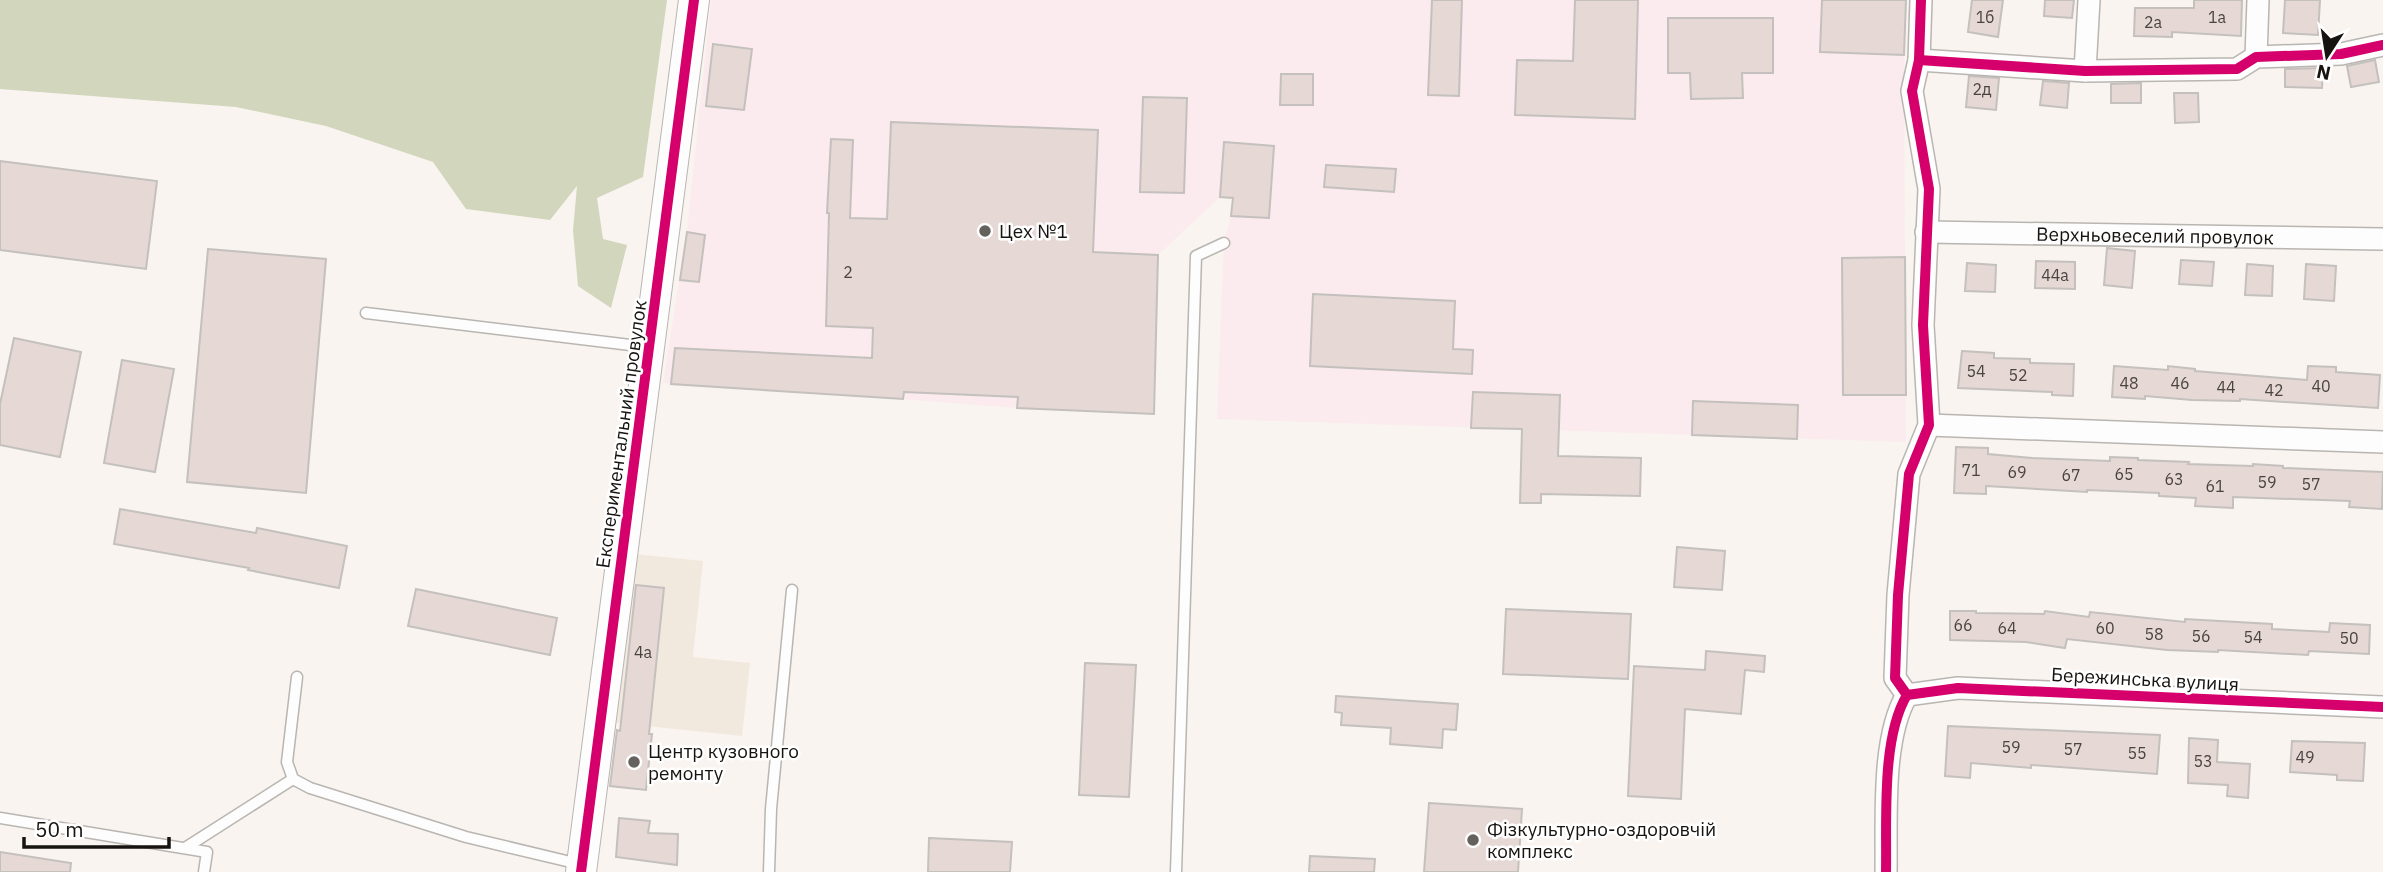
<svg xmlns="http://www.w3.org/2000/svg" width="2383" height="872" font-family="'IBM Plex Sans',sans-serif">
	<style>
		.built { fill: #f2e9de }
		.industrial { fill: #fbebee }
		.forest { fill: #d2d6bc }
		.building { fill: #e5d8d5; stroke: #c4c0bd; stroke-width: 2 }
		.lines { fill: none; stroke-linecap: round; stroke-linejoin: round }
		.lane-casing { stroke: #b9b5b1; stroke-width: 13 }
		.street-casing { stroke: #b9b5b1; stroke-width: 24 }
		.secondary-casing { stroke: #b9b5b1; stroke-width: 32 }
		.lane { stroke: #fefdfd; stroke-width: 10 }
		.street { stroke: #fefdfd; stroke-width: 21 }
		.secondary { stroke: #fefdfd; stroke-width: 30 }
		.cycleway-casing { stroke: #fff; stroke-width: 15 }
		.cycleway { stroke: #d6006c; stroke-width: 10 }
		.poi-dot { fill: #65625e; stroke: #fff; stroke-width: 2.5 }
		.labels { text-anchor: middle; stroke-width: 5; stroke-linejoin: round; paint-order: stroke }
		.number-label { font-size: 16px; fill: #4a4441 }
		.poi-label { font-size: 19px; fill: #161310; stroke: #fff; text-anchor: start }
		.street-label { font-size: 19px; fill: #161310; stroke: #fff }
	</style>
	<rect width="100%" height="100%" fill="#f9f4ef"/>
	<polygon class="built" points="625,553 703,561 693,657 750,663 742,736 608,722"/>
	<polygon class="industrial" points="711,0 1906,0 1904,55 1906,442 1217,419 1224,243 1231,216 1233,198 1220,197 1158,255 1154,414 1017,408 797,391 663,383 687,232"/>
	<polygon class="forest" points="0,0 667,0 643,177 597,198 603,239 627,245 611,308 578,286 573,230 577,186 550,220 466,209 433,162 326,126 236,107 0,89"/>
	<g class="building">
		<polygon points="1432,0 1462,0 1459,96 1428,95"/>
		<polygon points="1575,0 1638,0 1635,119 1515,115 1517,60 1573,61"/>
		<polygon points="1822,0 1906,0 1904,55 1820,52"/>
		<polygon points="1972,0 2003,0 1998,37 1968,32"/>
		<polygon points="2045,0 2074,0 2072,18 2044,16"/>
		<polygon points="2194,0 2242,0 2241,36 2172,32 2172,37 2134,36 2135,8 2194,8"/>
		<polygon points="2285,0 2320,0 2318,35 2283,33"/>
		<polygon points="1668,18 1773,18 1773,73 1742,73 1743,98 1691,99 1690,73 1668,73"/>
		<polygon points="713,44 752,49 744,110 706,106"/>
		<polygon points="2375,60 2379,82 2351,87 2347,66"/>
		<polygon points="2323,68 2322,88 2285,87 2285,69"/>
		<polygon points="1281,74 1313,74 1313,105 1280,105"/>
		<polygon points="1969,76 1999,78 1996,110 1966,107"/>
		<polygon points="2043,81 2069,83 2067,108 2040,105"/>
		<polygon points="2141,83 2141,103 2111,103 2111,84"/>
		<polygon points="2174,93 2198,93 2199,122 2175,123"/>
		<polygon points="1143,97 1187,98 1184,193 1140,192"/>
		<polygon points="891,122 1098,130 1093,252 1158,255 1154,414 1017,408 1018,397 904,392 903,399 671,384 675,348 872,358 873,328 826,326 829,213 827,213 831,139 853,140 850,218 887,219"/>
		<polygon points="1224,142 1274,146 1269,218 1231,216 1233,198 1220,197"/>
		<polygon points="0,161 157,181 146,269 0,250"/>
		<polygon points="1326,165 1396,169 1394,192 1324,187"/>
		<polygon points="687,232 705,235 699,282 680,280"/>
		<polygon points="2107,248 2135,251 2132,288 2104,285"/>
		<polygon points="208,249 326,259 306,493 187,482"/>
		<polygon points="1905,257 1906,395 1843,395 1842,258"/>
		<polygon points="2181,260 2214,262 2212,286 2179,284"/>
		<polygon points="2036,261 2075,262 2075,289 2035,288"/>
		<polygon points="1967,263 1996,265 1995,292 1965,291"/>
		<polygon points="2247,264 2273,266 2272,296 2245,295"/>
		<polygon points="2306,264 2336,266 2334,301 2304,299"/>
		<polygon points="1313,294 1455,301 1453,349 1473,350 1472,374 1310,366"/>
		<polygon points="14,338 81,352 60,457 0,445 0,404"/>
		<polygon points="1962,351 1994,353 1994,358 2030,359 2030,363 2074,364 2073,396 2052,395 2052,392 1958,388"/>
		<polygon points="122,360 174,369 155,472 104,463"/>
		<polygon points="2114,366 2168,370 2168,366 2195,369 2195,371 2307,380 2308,366 2336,367 2336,372 2380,375 2378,408 2240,399 2240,401 2192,400 2145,396 2145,399 2112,397"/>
		<polygon points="1473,392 1560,395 1558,456 1641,458 1640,496 1541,494 1541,503 1520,503 1522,429 1471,428"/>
		<polygon points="1693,401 1798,405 1797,439 1692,435"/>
		<polygon points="1956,447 1988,448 1988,454 2032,458 2110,461 2110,457 2138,458 2138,460 2189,462 2188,464 2253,466 2253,464 2283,466 2283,468 2383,472 2382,509 2349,507 2350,501 2233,497 2233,508 2195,506 2196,498 2159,496 2159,493 2087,490 2087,492 1986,486 1986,494 1954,493"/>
		<polygon points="120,509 256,533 257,528 347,546 339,588 248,570 249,568 114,544"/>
		<polygon points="1677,547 1725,551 1722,590 1674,587"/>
		<polygon points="636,585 664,588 649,734 652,734 646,790 610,786 617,730 620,731"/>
		<polygon points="416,589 557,618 550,655 408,626"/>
		<polygon points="1506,609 1631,614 1628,679 1503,674"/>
		<polygon points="1950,611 1976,611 1976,613 2044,614 2045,611 2089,617 2090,612 2185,622 2185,619 2272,624 2272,629 2329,632 2330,623 2370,625 2369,654 2309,651 2308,655 2218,650 2218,652 2167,650 2067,639 2065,648 2026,642 1950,640"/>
		<polygon points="1706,651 1765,656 1764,672 1745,670 1741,714 1685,709 1681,799 1628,796 1634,666 1705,670"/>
		<polygon points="1085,663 1136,665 1129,797 1079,795"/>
		<polygon points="1336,696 1458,704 1456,730 1443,729 1442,748 1390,744 1391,728 1341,725 1342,713 1335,712"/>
		<polygon points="1948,726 2160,735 2157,774 2031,765 2031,768 1971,763 1970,778 1945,776"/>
		<polygon points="2189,738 2218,740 2217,762 2250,764 2248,798 2227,796 2228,785 2188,783"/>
		<polygon points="2292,741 2365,743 2363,781 2337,780 2337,775 2290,772"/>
		<polygon points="1429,803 1522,809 1518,872 1424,872"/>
		<polygon points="619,818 650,821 648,833 678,834 677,865 616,857"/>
		<polygon points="929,838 1012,842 1010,872 928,872"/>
		<polygon points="0,852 71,863 70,872 0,872"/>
		<polygon points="1310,856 1375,859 1374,872 1309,872"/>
	</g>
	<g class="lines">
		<defs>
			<g id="lane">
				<polyline points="366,313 647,347"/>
				<polyline points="297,677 287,762 293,779 310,788 466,837 579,864"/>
				<polyline points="0,818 207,852 204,872"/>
				<polyline points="185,848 293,779"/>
				<polyline points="769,872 771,809 792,590"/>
				<polyline points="1176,872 1196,256 1224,243"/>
			</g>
			<g id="street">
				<polyline points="2256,57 2258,0"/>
				<polyline points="1919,60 2085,71 2237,69 2256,57 2341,54 2383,45"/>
				<polyline points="2085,71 2089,0"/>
				<path id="s1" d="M1926,232l457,7"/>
				<polyline points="1929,425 2383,442"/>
				<polyline points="1907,695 1958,688 2383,707"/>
				<path d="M1886,872c1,-51 -5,-134 21,-177l-12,-17 3,-83 11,-121 20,-49 -6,-100 6,-136 -17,-98 7,-31 2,-60"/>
			</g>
			<polyline id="secondary" points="581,872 694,0"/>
		</defs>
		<use href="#lane" class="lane-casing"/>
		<use href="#street" class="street-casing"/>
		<use href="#secondary" class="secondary-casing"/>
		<use href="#lane" class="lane"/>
		<use href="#street" class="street"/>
		<use href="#secondary" class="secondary"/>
		<defs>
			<g id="cycleway">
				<polyline points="1919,60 2085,71 2237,69 2256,57 2341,54 2383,45"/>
				<polyline points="1907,695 1958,688 2383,707"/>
				<polyline points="581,872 694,0"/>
				<path d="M1886,872c1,-51 -5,-134 21,-177l-12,-17 3,-83 11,-121 20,-49 -6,-100 6,-136 -17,-98 7,-31 2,-60"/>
			</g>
		</defs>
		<use href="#cycleway" class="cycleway-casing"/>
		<use href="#cycleway" class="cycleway"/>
	</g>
	<g class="poi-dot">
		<circle cx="985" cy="231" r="7"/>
		<circle cx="634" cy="762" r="7"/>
		<circle cx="1473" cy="840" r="7"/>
	</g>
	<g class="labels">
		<g class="number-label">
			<text x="1985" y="23">1б</text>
			<text x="2217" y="23">1а</text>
			<text x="2153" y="28">2а</text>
			<text x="1982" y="95">2д</text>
			<text x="848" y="278">2</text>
			<text x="2055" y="281">44а</text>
			<text x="1976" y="377">54</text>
			<text x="2018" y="381">52</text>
			<text x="2129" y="389">48</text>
			<text x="2180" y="389">46</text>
			<text x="2321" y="392">40</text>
			<text x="2226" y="393">44</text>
			<text x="2274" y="396">42</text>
			<text x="1971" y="476">71</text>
			<text x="2017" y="478">69</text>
			<text x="2124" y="480">65</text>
			<text x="2071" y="481">67</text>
			<text x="2174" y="485">63</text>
			<text x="2267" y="488">59</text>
			<text x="2311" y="490">57</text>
			<text x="2215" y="492">61</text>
			<text x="1963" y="631">66</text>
			<text x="2007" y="634">64</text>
			<text x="2105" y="634">60</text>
			<text x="2154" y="640">58</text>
			<text x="2201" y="642">56</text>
			<text x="2253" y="643">54</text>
			<text x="2349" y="644">50</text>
			<text x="643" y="658">4а</text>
			<text x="2011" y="753">59</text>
			<text x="2073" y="755">57</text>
			<text x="2137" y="759">55</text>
			<text x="2305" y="763">49</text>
			<text x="2203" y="767">53</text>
		</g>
		<g class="poi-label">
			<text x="999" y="238">Цех №1</text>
			<text x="648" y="758">Центр кузовного<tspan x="648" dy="22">ремонту</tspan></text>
			<text x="1487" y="836">Фізкультурно-оздоровчій<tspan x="1487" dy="22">комплекс</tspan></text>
		</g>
		<g class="street-label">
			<text dy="7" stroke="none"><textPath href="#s1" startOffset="229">Верхньовеселий провулок</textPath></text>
			<text transform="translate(621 434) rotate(-82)" y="7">Експериментальний провулок</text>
			<text transform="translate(2145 679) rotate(3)" y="7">Бережинська вулиця</text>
		</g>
	</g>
	<g transform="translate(2327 56) rotate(192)" stroke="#ffffff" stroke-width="5" paint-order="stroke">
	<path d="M0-5L12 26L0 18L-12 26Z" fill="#161310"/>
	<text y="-10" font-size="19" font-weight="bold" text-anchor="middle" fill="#161310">N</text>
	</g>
	<path d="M24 837v10h145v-10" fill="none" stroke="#161310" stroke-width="3.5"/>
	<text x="35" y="837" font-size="21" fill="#161310" stroke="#ffffff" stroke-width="5" paint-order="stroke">50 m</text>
</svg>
